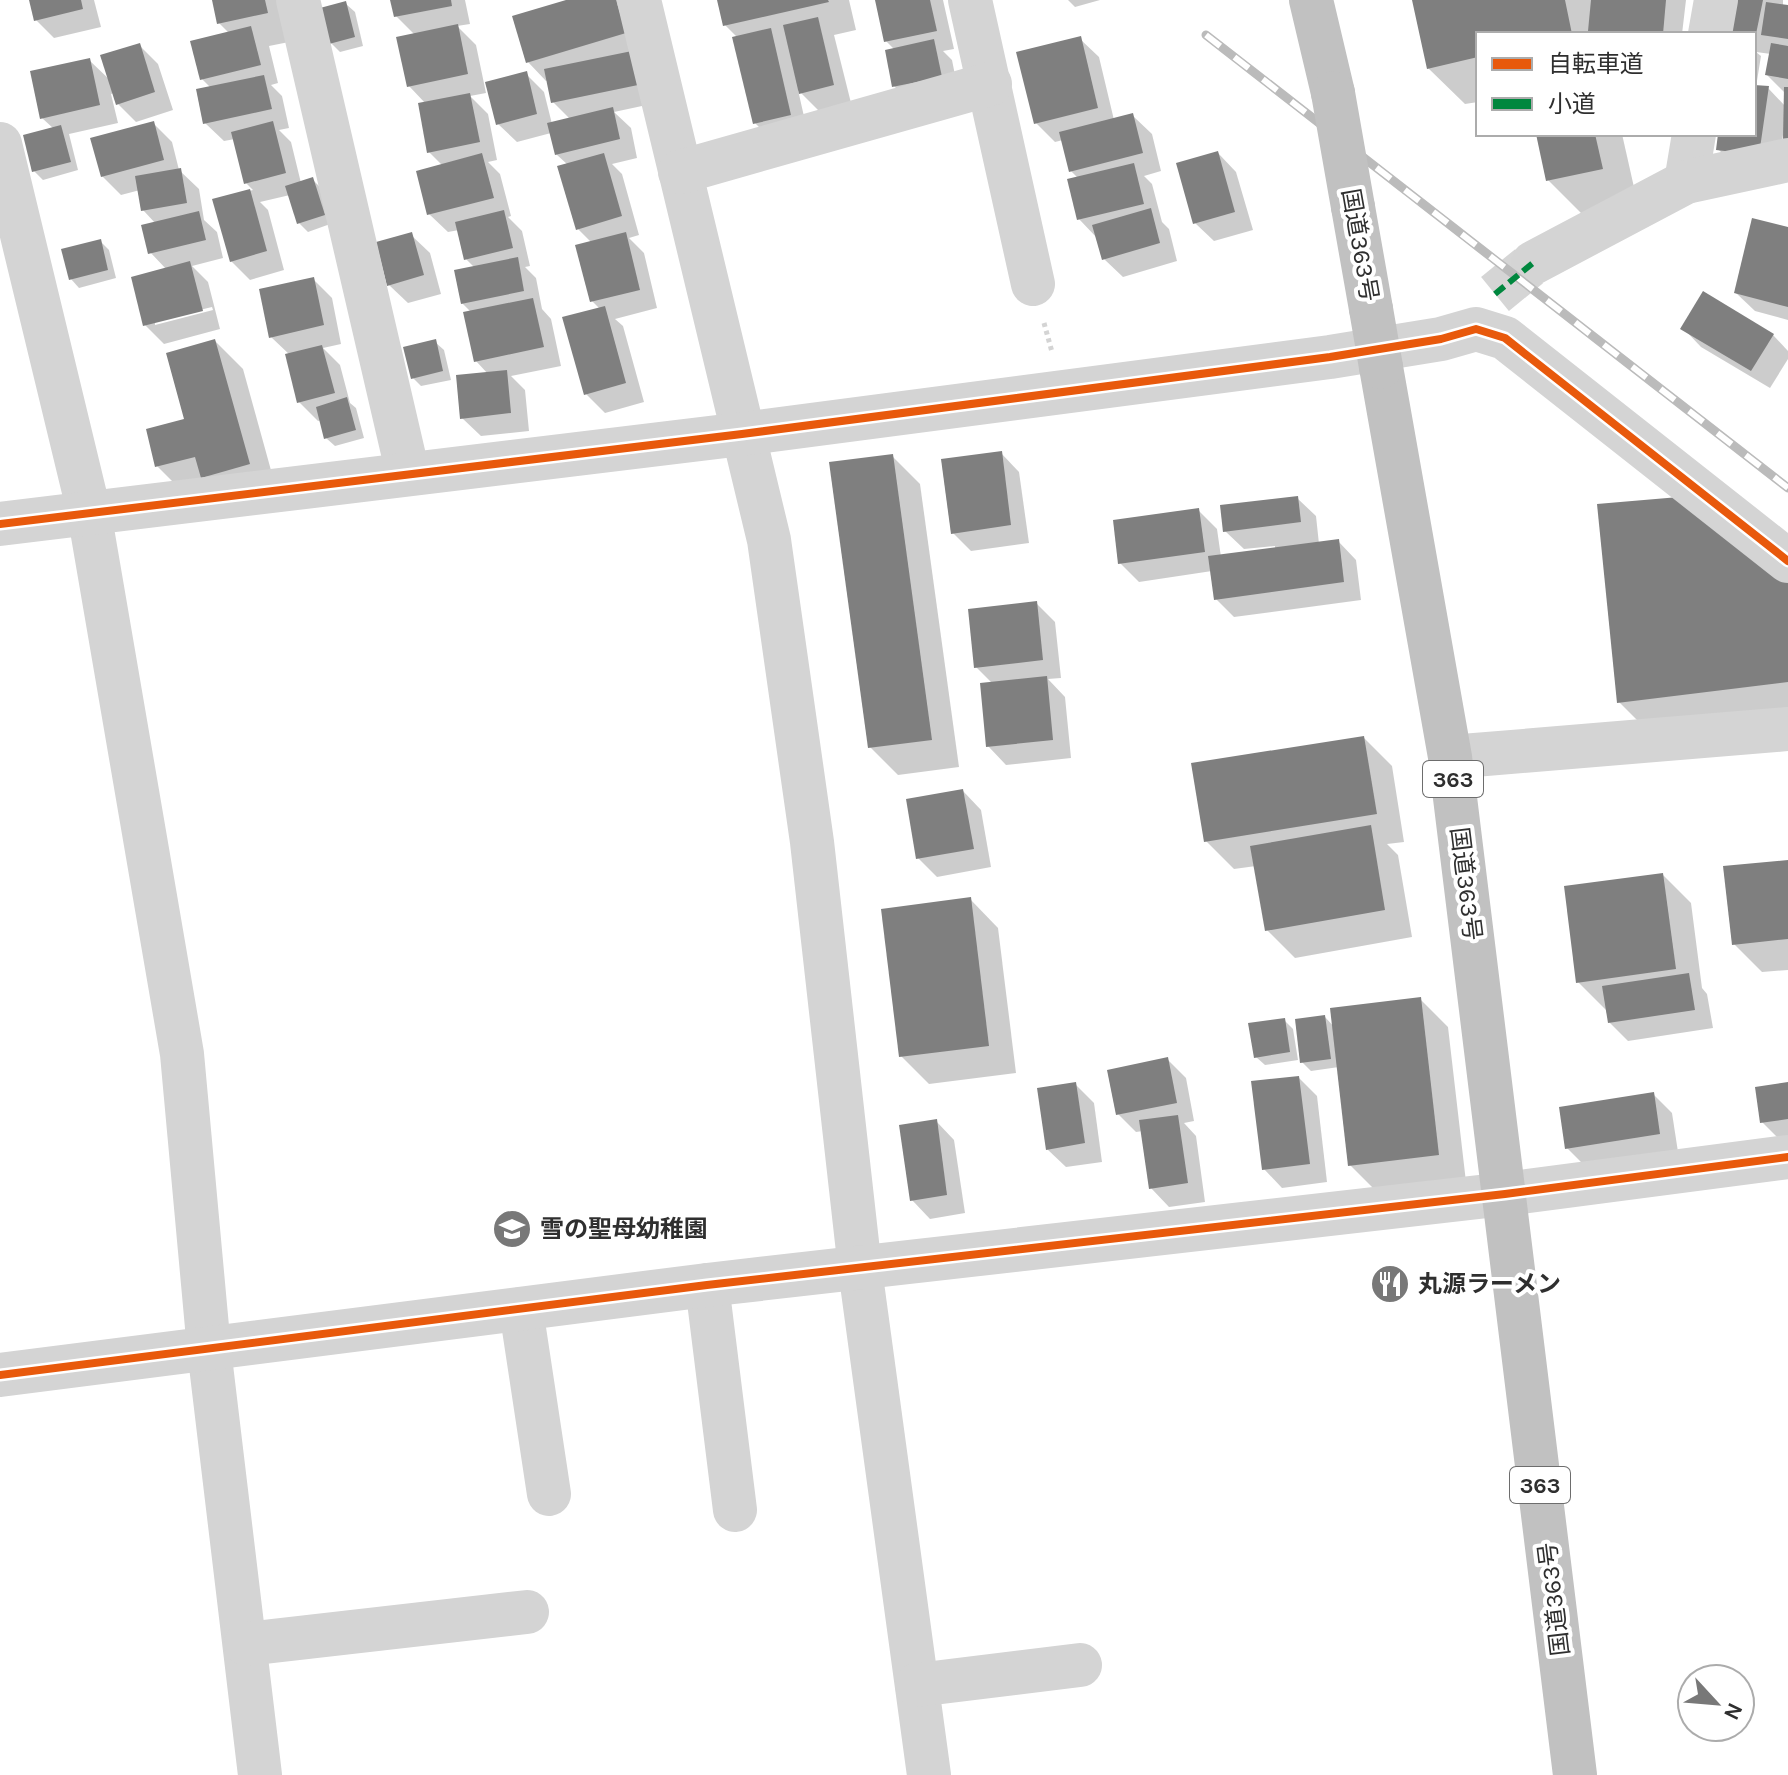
<svg xmlns="http://www.w3.org/2000/svg" width="1788" height="1775" font-family="Karla,'Noto Sans JP',sans-serif">
	<style>
		.shadow { fill: #0003; fill-rule: evenodd }
		.building { fill: #7f7f7f }
		.lines { fill: none; stroke-linecap: round; stroke-linejoin: round }
		.minor-tunnel { stroke: #d5d5d5; stroke-width: 44; stroke-dasharray: 44 22; stroke-linecap: butt }
		.path { stroke: #d4d4d4; stroke-width: 5; stroke-dasharray: 4 4; stroke-linecap: butt }
		.minor { stroke: #d4d4d4; stroke-width: 44 }
		.highway { stroke: #c1c1c1; stroke-width: 44 }
		.rail-casing { stroke: #bbb; stroke-width: 9 }
		.rail { stroke: #fff; stroke-width: 6; stroke-dasharray: 18; stroke-linecap: butt }
		.highway-bridge { stroke: #c1c1c1; stroke-width: 44 }
		.quiet { stroke: #00873e; stroke-width: 6; stroke-dasharray: 12 6; stroke-linecap: butt }
		.cycleway-casing { stroke: #fff; stroke-width: 13 }
		.cycleway { stroke: #e8590c; stroke-width: 8 }
		.labels { text-anchor: middle; stroke-width: 8; stroke-linejoin: round; paint-order: stroke }
		.shield { fill: #fff; stroke: #6d6d6d; stroke-width: 2 }
		.shield-label { font-size: 22px; font-weight: bold; fill: #2f2f2f }
		.street-label { font-size: 24px; fill: #2f2f2f; stroke: #fff }
		.poi-label { font-size: 24px; font-weight: bold; fill: #2f2f2f; stroke: #fff; text-anchor: start }
	</style>
	<rect width="100%" height="100%" fill="#fff"/>
	<g class="shadow">
		<polygon points="31,0 94,0 101,27 54,38 36,20"/>
		<polygon points="214,0 286,0 294,41 269,46 278,83 271,85 282,96 289,128 279,130 291,142 301,183 312,179 321,188 333,223 308,232 299,223 290,195 260,202 268,210 284,270 250,280 231,261 214,200 253,190 246,183 235,139 224,141 205,123 211,88 202,79 229,33 219,23"/>
		<polygon points="392,0 465,0 470,24 457,26 476,45 486,93 470,96 488,114 497,160 488,162 500,174 511,216 508,217 522,231 530,266 525,267 536,278 542,309 551,319 561,366 511,376 525,390 529,431 481,436 462,418 488,374 476,361 472,313 462,303 475,268 466,259 459,230 448,232 429,214 443,166 429,152 426,104 409,86 415,35 396,16"/>
		<polygon points="573,0 623,0 656,103 614,112 631,128 637,158 612,164 622,174 639,235 629,238 644,253 657,308 615,319 623,326 644,402 605,413 586,394 600,309 592,301 592,243 578,229 568,165 556,154 551,133 517,142 498,124 526,74 544,92 552,124 570,119 553,102 548,80 546,81 528,62"/>
		<polygon points="719,0 849,0 856,30 834,35 851,103 819,111 798,90 808,134 774,142 755,123 738,38 725,25"/>
		<polygon points="877,0 943,0 954,49 943,51 952,60 959,95 913,105 894,86 895,50 886,41"/>
		<polygon points="1068,0 1100,0 1075,7"/>
		<polygon points="1414,0 1686,0 1682,34 1478,34 1478,102 1465,104 1428,68"/>
		<path d="M1729,0h54v7h5v133l-5,-5 -5,38 -42,-6 -18,-18 2,-15h34v-100h-27zM1756,52l15,2 -4,21 19,19v13l-18,-19 -12,-1 5,-31z"/>
		<polygon points="346,4 355,12 363,46 340,52 331,43"/>
		<polygon points="1080,39 1099,57 1114,120 1133,116 1152,134 1161,171 1144,176 1152,184 1162,222 1169,229 1177,261 1123,277 1104,259 1097,238 1079,219 1078,178 1071,171 1063,140 1055,142 1036,123"/>
		<polygon points="139,45 158,64 173,110 136,122 118,104 114,93 111,94 118,123 69,134 78,170 43,180 34,171 54,129 42,118 89,60 111,81"/>
		<path d="M153,123l19,19 7,28 20,19 5,31 13,12 6,26 -31,8 16,16 12,47 -56,15 -19,-19 22,-55 -17,-18 6,-28 -13,-14 -3,-20 -19,5 -19,-19zM212,307l1,3 -58,15v-4z"/>
		<polygon points="1538,134 1622,134 1638,205 1585,217 1548,180"/>
		<polygon points="1218,153 1236,172 1253,230 1214,241 1195,223"/>
		<polygon points="1788,229 1788,320 1755,311 1736,293"/>
		<polygon points="411,235 430,253 441,294 408,303 389,285"/>
		<polygon points="100,241 109,250 116,278 79,288 71,279"/>
		<polygon points="313,279 332,298 341,344 323,348 340,365 350,403 356,408 364,438 335,446 326,438 321,420 318,421 299,402 290,355 271,337"/>
		<polygon points="1683,328 1773,335 1788,351 1788,359 1770,388 1701,347"/>
		<polygon points="215,341 243,369 277,492 185,494 157,466 187,420"/>
		<polygon points="435,342 444,350 451,380 421,386 413,378"/>
		<polygon points="1001,453 1019,472 1029,543 971,551 953,533"/>
		<polygon points="892,456 920,484 959,767 898,775 870,747"/>
		<polygon points="1297,498 1316,516 1319,544 1338,541 1356,560 1361,600 1234,617 1216,599 1212,571 1139,582 1120,563 1198,510 1217,529 1221,557 1275,549 1275,546 1244,549 1225,531"/>
		<polygon points="1788,575 1788,723 1656,739 1619,702"/>
		<polygon points="1036,603 1055,622 1061,678 1048,679 1065,697 1071,758 1006,765 988,746 993,684 976,667"/>
		<polygon points="1364,738 1392,766 1404,842 1387,844 1398,855 1412,937 1295,958 1267,930 1256,866 1234,869 1206,841"/>
		<polygon points="963,791 981,810 991,867 937,877 918,858"/>
		<polygon points="1788,862 1788,970 1762,972 1734,944"/>
		<polygon points="1663,875 1691,903 1702,988 1707,994 1713,1028 1628,1041 1609,1022 1606,1010 1578,982"/>
		<polygon points="970,899 998,928 1016,1073 929,1084 901,1056"/>
		<polygon points="1420,999 1448,1027 1466,1182 1378,1193 1350,1165 1339,1067 1311,1071 1302,1062 1325,1017 1335,1028"/>
		<polygon points="1284,1020 1293,1029 1298,1060 1265,1065 1256,1057"/>
		<polygon points="1167,1059 1186,1078 1194,1121 1184,1123 1196,1136 1205,1202 1169,1207 1151,1188 1143,1131 1136,1132 1118,1114"/>
		<polygon points="1299,1078 1317,1096 1327,1182 1282,1188 1264,1169"/>
		<polygon points="1075,1084 1094,1103 1102,1162 1066,1167 1047,1149"/>
		<polygon points="1788,1084 1788,1139 1780,1140 1762,1122"/>
		<polygon points="1654,1095 1672,1113 1678,1152 1586,1167 1567,1148"/>
		<polygon points="936,1121 954,1140 965,1213 930,1219 912,1200"/>
	</g>
	<g class="building">
		<polygon points="29,0 81,0 83,9 34,21"/>
		<polygon points="212,0 265,0 268,13 217,24"/>
		<polygon points="390,0 451,0 452,6 394,17"/>
		<polygon points="566,0 616,0 626,33 526,63 512,16"/>
		<polygon points="717,0 828,0 829,2 723,26"/>
		<polygon points="875,0 930,0 937,31 884,42"/>
		<polygon points="1412,0 1565,0 1572,34 1478,34 1478,57 1427,69"/>
		<polygon points="1591,0 1666,0 1663,34 1588,31"/>
		<polygon points="1727,0 1763,0 1756,34 1721,31"/>
		<polygon points="346,1 355,37 329,44 320,8"/>
		<polygon points="1766,2 1788,5 1788,39 1761,35"/>
		<polygon points="818,17 834,85 799,94 783,25"/>
		<polygon points="458,24 468,74 407,87 396,37"/>
		<polygon points="251,26 261,65 200,80 190,41"/>
		<polygon points="771,28 791,115 753,124 732,37"/>
		<polygon points="1081,36 1098,108 1034,124 1016,52"/>
		<polygon points="934,39 942,77 892,87 885,50"/>
		<polygon points="140,43 155,92 116,105 100,55"/>
		<polygon points="1771,43 1788,46 1788,79 1765,75"/>
		<polygon points="632,51 638,85 551,103 544,69"/>
		<polygon points="90,58 100,105 40,119 30,71"/>
		<polygon points="527,71 537,114 496,125 485,82"/>
		<polygon points="264,75 272,109 203,124 196,89"/>
		<polygon points="1754,85 1769,86 1759,155 1716,150 1718,134 1754,134"/>
		<polygon points="1784,87 1788,87 1788,139 1783,139"/>
		<polygon points="470,93 480,142 427,153 418,103"/>
		<polygon points="613,107 620,139 555,155 547,123"/>
		<polygon points="1133,113 1143,153 1069,172 1059,132"/>
		<polygon points="154,121 164,160 101,177 90,138"/>
		<polygon points="273,121 286,173 244,184 231,132"/>
		<polygon points="61,125 71,162 32,172 23,135"/>
		<polygon points="1536,134 1595,134 1603,169 1546,181"/>
		<polygon points="1218,151 1235,212 1193,224 1176,163"/>
		<polygon points="482,153 494,198 427,215 416,171"/>
		<polygon points="604,153 622,216 576,230 557,166"/>
		<polygon points="1134,163 1144,204 1077,220 1067,179"/>
		<polygon points="181,168 187,203 141,211 135,176"/>
		<polygon points="313,177 325,215 297,224 285,186"/>
		<polygon points="250,189 267,251 230,262 212,199"/>
		<polygon points="1151,208 1160,243 1102,260 1092,225"/>
		<polygon points="504,210 513,248 464,260 455,222"/>
		<polygon points="199,211 206,240 148,254 141,225"/>
		<polygon points="1752,218 1788,227 1788,307 1734,293"/>
		<polygon points="412,232 424,275 387,286 376,242"/>
		<polygon points="626,232 640,290 590,302 575,245"/>
		<polygon points="101,239 108,270 69,280 61,249"/>
		<polygon points="518,257 524,291 461,304 454,270"/>
		<polygon points="190,261 203,311 143,326 131,277"/>
		<polygon points="314,277 324,325 269,338 259,289"/>
		<polygon points="1703,291 1774,334 1751,371 1680,329"/>
		<polygon points="533,298 544,347 474,362 463,312"/>
		<polygon points="605,306 626,383 584,395 562,317"/>
		<polygon points="215,339 250,464 201,478 195,457 155,467 146,429 184,419 166,353"/>
		<polygon points="436,339 443,371 411,379 403,347"/>
		<polygon points="322,345 335,393 297,403 285,354"/>
		<polygon points="507,370 511,413 460,419 456,375"/>
		<polygon points="347,397 356,430 324,439 316,407"/>
		<polygon points="1002,451 1011,525 951,534 941,459"/>
		<polygon points="893,454 932,740 868,748 829,462"/>
		<polygon points="1298,496 1301,522 1223,532 1220,505"/>
		<polygon points="1679,497 1788,572 1788,682 1617,703 1597,504"/>
		<polygon points="1199,508 1205,552 1118,564 1113,520"/>
		<polygon points="1339,539 1344,582 1214,600 1208,556"/>
		<polygon points="1037,601 1043,660 974,668 968,609"/>
		<polygon points="1047,676 1053,740 986,747 980,683"/>
		<polygon points="1364,736 1377,814 1204,842 1191,763"/>
		<polygon points="963,789 974,849 916,859 906,799"/>
		<polygon points="1371,825 1385,910 1265,931 1250,846"/>
		<polygon points="1788,860 1788,939 1732,945 1723,866"/>
		<polygon points="1663,873 1676,969 1576,983 1564,886"/>
		<polygon points="971,897 989,1046 899,1057 881,909"/>
		<polygon points="1689,973 1695,1010 1608,1023 1602,986"/>
		<polygon points="1421,997 1439,1155 1348,1166 1330,1008"/>
		<polygon points="1325,1015 1331,1059 1300,1063 1295,1019"/>
		<polygon points="1285,1018 1290,1052 1254,1058 1248,1023"/>
		<polygon points="1168,1057 1177,1103 1116,1115 1107,1070"/>
		<polygon points="1299,1076 1310,1164 1262,1170 1251,1081"/>
		<polygon points="1076,1082 1085,1143 1046,1150 1037,1088"/>
		<polygon points="1788,1082 1788,1119 1760,1123 1755,1087"/>
		<polygon points="1654,1092 1660,1134 1565,1149 1559,1107"/>
		<polygon points="1178,1115 1188,1183 1149,1189 1139,1120"/>
		<polygon points="937,1119 947,1195 910,1201 899,1125"/>
	</g>
	<g class="lines">
		<polyline class="minor-tunnel" points="1495,294 1533,263"/>
		<polyline class="path" points="1044,323 1052,352"/>
		<g class="minor">
			<polyline points="298,0 408,474"/>
			<polyline points="639,0 769,540 812,842 860,1269 929,1775"/>
			<polyline points="970,0 1033,284"/>
			<polyline points="1710,34 1716,0"/>
			<polyline points="0,144 89,512 182,1054 209,1349 260,1775"/>
			<polyline points="680,172 990,84"/>
			<polyline points="1686,182 1694,134"/>
			<polyline points="1533,263 1686,182 1788,160"/>
			<polyline points="0,524 742,434 1330,357 1441,339 1476,329 1505,338 1788,561"/>
			<polyline points="1450,757 1788,729"/>
			<polyline points="707,1285 735,1510"/>
			<polyline points="521,1309 549,1494"/>
			<polyline points="0,1375 707,1285 1505,1194 1788,1157"/>
			<polyline points="246,1644 527,1612"/>
			<polyline points="917,1685 1080,1665"/>
		</g>
		<g class="highway">
			<polyline points="1311,0 1333,93"/>
			<polyline points="1353,207 1371,309"/>
			<polyline points="1381,367 1450,757 1575,1775"/>
		</g>
		<defs>
			<polyline id="rail" points="1206,35 1788,488"/>
		</defs>
		<use href="#rail" class="rail-casing"/>
		<use href="#rail" class="rail"/>
		<g class="highway-bridge">
			<polyline points="1333,93 1353,207"/>
			<polyline points="1371,309 1381,367"/>
		</g>
		<polyline class="quiet" points="1495,294 1533,263"/>
		<defs>
			<g id="cycleway">
				<polyline points="0,524 742,434 1330,357 1441,339 1476,329 1505,338 1788,561"/>
				<polyline points="0,1375 707,1285 1505,1194 1788,1157"/>
			</g>
		</defs>
		<use href="#cycleway" class="cycleway-casing"/>
		<use href="#cycleway" class="cycleway"/>
	</g>
	<defs>
		<symbol id="school-disc" viewBox="-11 -11 22 22"><circle r="9.5" fill="#787878" stroke="#fff"/><path d="M0-5L7-2L0 1L-7-2ZM-4 1L0 2.5L4 1V4Q0 6-4 4Z" fill="#fff"/></symbol>
		<symbol id="restaurant-disc" viewBox="-11 -11 22 22"><circle r="9.5" fill="#787878" stroke="#fff"/><path d="M-5-6h1v4h1v-4h1v4h1v-4h1v5L-1.5 .5V6h-2V.5L-5-1ZM5-6V6H3V1.5H1.5Q1.5-4 5-6Z" fill="#fff"/></symbol>
	</defs>
	<g fill-rule="evenodd">
		<use href="#school-disc" x="490" y="1207" width="44" height="44"/>
		<use href="#restaurant-disc" x="1368" y="1262" width="44" height="44"/>
	</g>
	<g class="labels">
		<g class="shield">
			<rect x="1423" y="761" width="60" height="36" rx="6"/>
			<rect x="1510" y="1467" width="60" height="36" rx="6"/>
		</g>
		<g class="shield-label">
			<text x="1453" y="787">363</text>
			<text x="1540" y="1493">363</text>
		</g>
		<g class="street-label">
			<text transform="translate(1360 245) rotate(80)" y="8">国道363号</text>
			<text transform="translate(1466 884) rotate(83)" y="8">国道363号</text>
			<text transform="translate(1554 1599) rotate(-97)" y="8">国道363号</text>
		</g>
		<g class="poi-label">
			<text x="540" y="1237">雪の聖母幼稚園</text>
			<text x="1418" y="1292">丸源ラーメン</text>
		</g>
	</g>
	<rect x="1476" y="32" width="280" height="104" fill="#ffffff" stroke="#acacac" stroke-width="2"/>
	<rect x="1492" y="58" width="40" height="12" fill="#e8590c" stroke="#acacac" stroke-width="2"/>
	<text x="1548" y="72" font-size="24" fill="#2f2f2f">自転車道</text>
	<rect x="1492" y="98" width="40" height="12" fill="#00873e" stroke="#acacac" stroke-width="2"/>
	<text x="1548" y="112" font-size="24" fill="#2f2f2f">小道</text>
	<g transform="translate(1716 1703) rotate(116)"><circle r="38" fill="#ffffff" stroke="#acacac" stroke-width="2"/>
	<path d="M0-6L14 30L0 20L-14 30Z" fill="#787878"/>
	<text y="-12" font-size="22" font-weight="bold" text-anchor="middle" fill="#2f2f2f">N</text>
	</g>
</svg>
